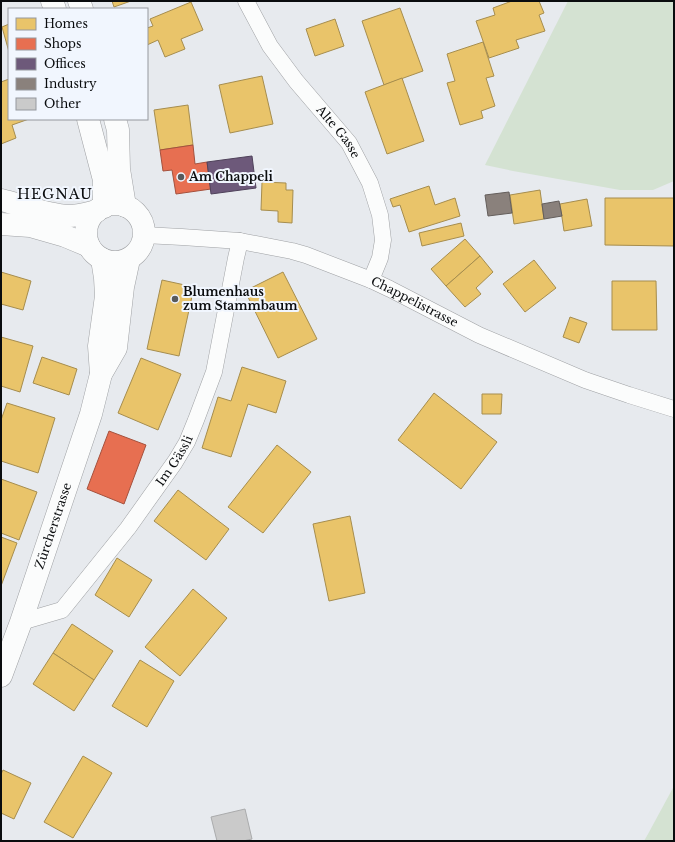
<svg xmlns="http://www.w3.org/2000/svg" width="675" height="842" font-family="'Libre Baskerville',serif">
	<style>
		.green { fill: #d4e2d2 }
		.homes { fill: #e9c46a; stroke: #a68d4e }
		.shops { fill: #e76f51; stroke: #a5513d }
		.offices { fill: #6d597a; stroke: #4f425a }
		.industry { fill: #8a817c; stroke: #645e5b }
		.building { fill: #cacaca; stroke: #aaabac }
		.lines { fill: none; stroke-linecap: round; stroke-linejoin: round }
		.minor-casing { stroke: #9fa1a4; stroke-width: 17 }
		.secondary-casing { stroke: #9fa1a4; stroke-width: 23 }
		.minor { stroke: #fbfcfc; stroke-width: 16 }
		.secondary { stroke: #fbfcfc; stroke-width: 22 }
		.poi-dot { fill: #575a5c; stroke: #f1f6fe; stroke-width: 1.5 }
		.labels { text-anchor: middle; stroke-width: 4; stroke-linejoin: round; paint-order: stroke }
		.street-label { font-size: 12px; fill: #0a0c0e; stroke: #f1f6fe }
		.poi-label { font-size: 12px; font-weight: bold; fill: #0a0c0e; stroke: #f1f6fe; text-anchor: start }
		.quarter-label { font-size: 14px; letter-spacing: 1px; fill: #0a0c0e; stroke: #f1f6fe }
	</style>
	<rect width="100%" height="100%" fill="#e7eaee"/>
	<g class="green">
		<polygon points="568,1 674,1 674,181 653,190 620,190 513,171 485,165"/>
		<polygon points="674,786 674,841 644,841 648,834"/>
	</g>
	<g class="homes">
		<polygon points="112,1 131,1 114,7"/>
		<polygon points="512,1 539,1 544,13 539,15 545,31 516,40 519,48 489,58 476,21 495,15 493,8"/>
		<polygon points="191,2 203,30 181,39 185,49 165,57 158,40 147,45 147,28 153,26 150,19"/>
		<polygon points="400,8 423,71 384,85 362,21"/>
		<polygon points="335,19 344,46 315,56 306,29"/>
		<polygon points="9,24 9,52 2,27"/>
		<polygon points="483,42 494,76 486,78 495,106 481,111 483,118 460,125 447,83 455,81 447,54"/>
		<polygon points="262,76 273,124 230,133 219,85"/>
		<polygon points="402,78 424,141 387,154 365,92"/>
		<polygon points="9,79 9,119 29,119 12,125 16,138 1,144 1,82"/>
		<polygon points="188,105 193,145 160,150 154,110"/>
		<polygon points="262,182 286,183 286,190 293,190 292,223 278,222 278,211 261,210"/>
		<polygon points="429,186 435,205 455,198 460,216 409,232 400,205 393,207 390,199"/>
		<polygon points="540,190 544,219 514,224 510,195"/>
		<polygon points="605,198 674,198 674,246 605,245"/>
		<polygon points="587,199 592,226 564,231 560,204"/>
		<polygon points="461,223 464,236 422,246 419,233"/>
		<polygon points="465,239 480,256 446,286 431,269"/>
		<polygon points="480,256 493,272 476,288 481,294 465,307 446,286"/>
		<polygon points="534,260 556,288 525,312 503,284"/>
		<polygon points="1,272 31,281 23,310 1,304"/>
		<polygon points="283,272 317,339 278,358 245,291"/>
		<polygon points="162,280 194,287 179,356 147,349"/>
		<polygon points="612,281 656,281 657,330 612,330"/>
		<polygon points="570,317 587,323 579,343 563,337"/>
		<polygon points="1,337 33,346 20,392 1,386"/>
		<polygon points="42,357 77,369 69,395 33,383"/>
		<polygon points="141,358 181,374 158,430 118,413"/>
		<polygon points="242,367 286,381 276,413 248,404 231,457 202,448 218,397 231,401"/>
		<polygon points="434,393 497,442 461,489 398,440"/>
		<polygon points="482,394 502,394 501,414 482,414"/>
		<polygon points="7,403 55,418 38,473 1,461 1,420"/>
		<polygon points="277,445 311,472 263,533 228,507"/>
		<polygon points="1,479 37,492 19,540 1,533"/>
		<polygon points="178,490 229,529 206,560 154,521"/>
		<polygon points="350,516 365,593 329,601 313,524"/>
		<polygon points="1,537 17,543 1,586"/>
		<polygon points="117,558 152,580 129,617 95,595"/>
		<polygon points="193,589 227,618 180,676 145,647"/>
		<polygon points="72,624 113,651 94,680 53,653"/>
		<polygon points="53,653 94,680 74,711 33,684"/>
		<polygon points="140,660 174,681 147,727 112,706"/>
		<polygon points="83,756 112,773 73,838 44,822"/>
		<polygon points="3,770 31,783 14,819 1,813 1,774"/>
	</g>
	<g class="shops">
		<polygon points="193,145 195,164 207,162 211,189 176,194 172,170 163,171 160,150"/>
		<polygon points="109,431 146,445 124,504 87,489"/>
	</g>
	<polygon class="offices" points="252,156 256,188 211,194 207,162"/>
	<g class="industry">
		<polygon points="509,192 512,213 488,216 485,195"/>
		<polygon points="559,201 562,216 544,219 542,204"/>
	</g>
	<polygon class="building" points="245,809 252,839 243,841 217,841 211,817"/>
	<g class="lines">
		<defs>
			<g id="minor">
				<path id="s1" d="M246,1l24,45 26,35 53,62 21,40 10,32 3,25 -3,18 -9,22"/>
				<path id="s2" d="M144,235l38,2 58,4 52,10 14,4 65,25 19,9 89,46 106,45 44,15 45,14"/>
				<path id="s3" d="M21,622l41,-12 66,-82 47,-66 12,-20 9,-22 18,-48 22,-114 4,-17"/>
			</g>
			<g id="secondary">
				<polyline points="52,1 55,9"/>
				<polyline points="79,1 82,9"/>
				<polyline points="88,119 104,180 104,207"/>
				<polyline points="115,119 118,130 119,169 125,206"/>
				<path d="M1,200c20,5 47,15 68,16 9,0 19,-3 28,-5"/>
				<circle cx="115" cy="233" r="29"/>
				<polyline points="1,224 30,226 65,236 89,246"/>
				<polyline points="101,374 99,346 106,296 105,278 102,259"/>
				<path id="s4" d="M1,676l20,-54 70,-208 10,-40 15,-26 7,-61 6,-28"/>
			</g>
		</defs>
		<use href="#minor" class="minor-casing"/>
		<use href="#secondary" class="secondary-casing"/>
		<use href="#minor" class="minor"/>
		<use href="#secondary" class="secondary"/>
	</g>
	<g class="poi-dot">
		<circle cx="181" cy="177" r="4"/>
		<circle cx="175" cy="299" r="4"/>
	</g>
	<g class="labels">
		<g class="street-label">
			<text dy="4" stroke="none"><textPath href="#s1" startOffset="161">Alte Gasse</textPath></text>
			<text dy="4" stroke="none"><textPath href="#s2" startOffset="282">Chappelistrasse</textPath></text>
			<text dy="4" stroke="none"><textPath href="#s3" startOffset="230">Im Gässli</textPath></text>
			<text dy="4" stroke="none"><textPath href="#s4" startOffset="159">Zürcherstrasse</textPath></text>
		</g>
		<g class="poi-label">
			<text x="189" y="181">Am Chappeli</text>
			<text x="183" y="296">Blumenhaus<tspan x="183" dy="14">zum Stammbaum</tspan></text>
		</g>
		<g class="quarter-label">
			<text x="55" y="199">HEGNAU</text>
		</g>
	</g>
	<rect width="675" height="842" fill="none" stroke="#0a0c0e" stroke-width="4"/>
	<rect x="8" y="8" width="140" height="112" fill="#f1f6fe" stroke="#95989e"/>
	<rect x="16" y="18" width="20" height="12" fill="#e9c46a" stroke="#95989e"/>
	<text x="44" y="28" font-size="12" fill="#0a0c0e">Homes</text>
	<rect x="16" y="38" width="20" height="12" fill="#e76f51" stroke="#95989e"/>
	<text x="44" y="48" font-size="12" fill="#0a0c0e">Shops</text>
	<rect x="16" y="58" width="20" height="12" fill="#6d597a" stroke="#95989e"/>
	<text x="44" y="68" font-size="12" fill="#0a0c0e">Offices</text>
	<rect x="16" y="78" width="20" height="12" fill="#8a817c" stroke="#95989e"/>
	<text x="44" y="88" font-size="12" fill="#0a0c0e">Industry</text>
	<rect x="16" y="98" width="20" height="12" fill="#cacaca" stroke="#95989e"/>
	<text x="44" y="108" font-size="12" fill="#0a0c0e">Other</text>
</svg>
